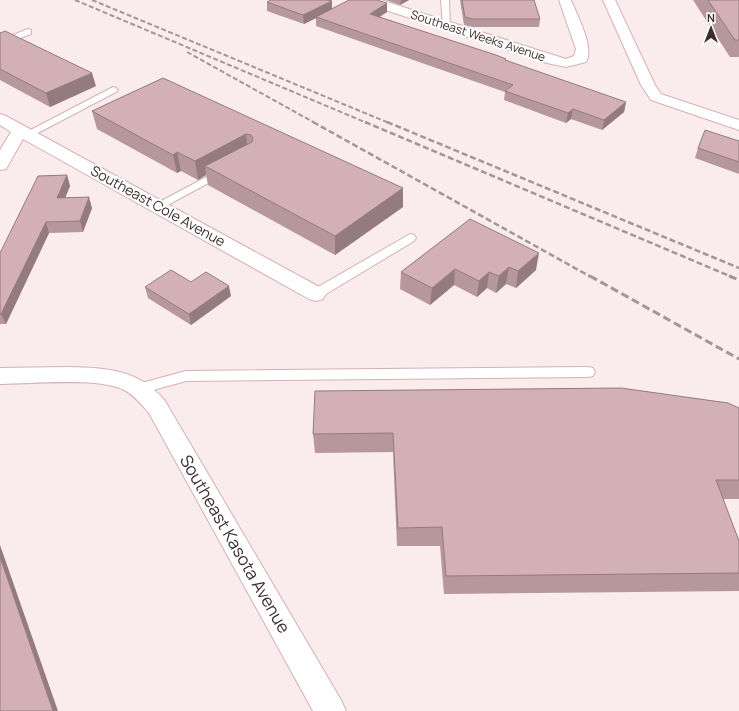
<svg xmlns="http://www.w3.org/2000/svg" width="739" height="711" font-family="Manrope,sans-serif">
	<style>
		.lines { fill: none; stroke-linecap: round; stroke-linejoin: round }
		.service-casing { stroke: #d4b1b6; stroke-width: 2 }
		.minor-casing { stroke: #d4b1b6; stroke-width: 2 }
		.tertiary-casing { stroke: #d4b1b6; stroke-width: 2 }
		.service { fill: #fff; fill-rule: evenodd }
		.minor { fill: #fff; fill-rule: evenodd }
		.tertiary { fill: #fff; fill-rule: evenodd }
		.rail-far2 { stroke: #a49597; stroke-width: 2; stroke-dasharray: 5 2.5; stroke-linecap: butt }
		.rail-far1 { stroke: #a49597; stroke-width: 2.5; stroke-dasharray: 6 3; stroke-linecap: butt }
		.rail { stroke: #a49597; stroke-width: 3; stroke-dasharray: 8 4; stroke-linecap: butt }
		.wall { fill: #b5979c }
		.shaded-wall { fill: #947b7f }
		.building { fill: #d3b0b5; stroke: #947b7f }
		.labels { text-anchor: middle; stroke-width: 4; stroke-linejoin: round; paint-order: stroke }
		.far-street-label { font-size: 12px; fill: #3b2d2f; stroke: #fff }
		.street-label { font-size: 14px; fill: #3b2d2f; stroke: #fff }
		.near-street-label { font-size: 17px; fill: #3b2d2f; stroke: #fff }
	</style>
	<rect width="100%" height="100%" fill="#faebed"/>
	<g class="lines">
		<defs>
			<g id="service">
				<polygon points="441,0 449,0 450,28 444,28 443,26"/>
				<polygon points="28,29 31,30 31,34 0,46 0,40"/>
				<polygon points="113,87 116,88 118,90 116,92 32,136 24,136 23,134"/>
				<polygon points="223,168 227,169 228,171 227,173 162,208 154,208 152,206"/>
				<polygon points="410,234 414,235 416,238 414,241 321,297 311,297 310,294 311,291"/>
				<polygon points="588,367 593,368 595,372 593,376 588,377 186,381 139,394 134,393 132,389 134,385 186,371"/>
			</g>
			<g id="minor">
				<path d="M362,0h19l185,59 8,-3 2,-7 -17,-49h12c6,15 24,48 15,62l-20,5 -19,-4 -183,-60z"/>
				<polygon points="603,0 615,0 655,85 661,94 739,120 739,130 651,100 641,85"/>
				<polygon points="0,114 6,116 323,289 326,294 323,299 316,301 309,299 23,139 6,169 0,170 0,150 11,132 0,125"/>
			</g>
			<path id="tertiary" d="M69,367c38,1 70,2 96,34l176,299 5,11h-33l-164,-298c-7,-8 -15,-18 -25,-23 -25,-13 -95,-6 -124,-6v-16z"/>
		</defs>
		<use href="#service" class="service-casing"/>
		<use href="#minor" class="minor-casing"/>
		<use href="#tertiary" class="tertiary-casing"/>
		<use href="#service" class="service"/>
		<use href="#minor" class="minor"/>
		<use href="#tertiary" class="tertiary"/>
		<g class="rail-far2">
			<polyline points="75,0 367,123"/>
			<polyline points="92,0 389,123"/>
			<polyline points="187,52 315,123"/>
		</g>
		<g class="rail-far1">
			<polyline points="313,122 591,277"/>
			<polyline points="365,122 732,277"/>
			<polyline points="387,122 739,268"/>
		</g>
		<g class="rail">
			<polyline points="590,276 739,359"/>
			<polyline points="729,276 739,280"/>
		</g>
	</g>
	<g class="wall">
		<polygon points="386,0 409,0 400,5"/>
		<polygon points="460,0 534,0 540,19 539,27 471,27 464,25"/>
		<polygon points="693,0 739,0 739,57 730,57"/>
		<polygon points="332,1 332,9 387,3 387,12 380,17 506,59 506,61 626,102 624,112 602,130 571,119 566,123 504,100 505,92 316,26 316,18 304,24 267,11 267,2"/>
		<polygon points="0,33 96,86 50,107 0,80"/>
		<polygon points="163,78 403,207 335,255 208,185 206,175 198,180 181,171 177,173 97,129 92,111"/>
		<polygon points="739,141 739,174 695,158 698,148"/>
		<polygon points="67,175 70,186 65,198 92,208 83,232 49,233 6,324 0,324 0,253"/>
		<polygon points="470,219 536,270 516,288 506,284 496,293 487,288 477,297 454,285 430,305 400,289 401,272"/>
		<polygon points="191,282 231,296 191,325 148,298 145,287"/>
		<polygon points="739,408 739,499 723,499 739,541 739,591 444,594 440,546 397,546 393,452 315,453 313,434"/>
	</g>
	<g class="shaded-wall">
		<polygon points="401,0 409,0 400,5"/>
		<polygon points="332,1 332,10 316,17 316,18 304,24 303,15"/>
		<polygon points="387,3 387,12 370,22 370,14"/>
		<polygon points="92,73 96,86 50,107 46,93"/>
		<polygon points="626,102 624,112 602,130 604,120"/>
		<polygon points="573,109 571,119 566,123 568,113"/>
		<polygon points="246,134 248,153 205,166 206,175 198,180 195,161"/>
		<polygon points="177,152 181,171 177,173 173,155"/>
		<polygon points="67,175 70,186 61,208 57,198"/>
		<polygon points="403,188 403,207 335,255 335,236"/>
		<polygon points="89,197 92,208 83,232 80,221"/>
		<polygon points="46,222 49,233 6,324 1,314"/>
		<polygon points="539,253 536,270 516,288 518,271"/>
		<polygon points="509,267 506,284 496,293 499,276"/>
		<polygon points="455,269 454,285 430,305 432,288"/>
		<polygon points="489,272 487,288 477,297 479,281"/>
		<polygon points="229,286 231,296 191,325 189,314"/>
		<polygon points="0,545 58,711 53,711 0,557"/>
	</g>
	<g class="building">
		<polygon points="271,0 327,0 332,1 303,15 267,2"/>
		<polygon points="349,0 377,0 387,3 370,14 496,55 506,59 505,60 626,102 604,120 573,109 568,113 505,91 513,85 316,17"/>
		<polygon points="462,0 534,0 540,19 472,19 465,17"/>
		<polygon points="708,0 739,0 739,40 735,40"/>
		<polygon points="5,31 92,73 46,93 0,69 0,33"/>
		<polygon points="163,78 403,188 335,236 205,166 252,142 253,138 251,135 246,134 195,161 177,152 173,155 92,111"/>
		<polygon points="705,130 739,141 739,162 698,148"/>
		<polygon points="67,175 57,198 89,197 80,221 46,222 1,314 0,314 0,253 38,176"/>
		<polygon points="470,219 539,253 518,271 509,267 499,276 489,272 479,281 455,269 432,288 401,272"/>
		<polygon points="171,270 191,282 206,272 229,286 189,314 145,287"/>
		<polygon points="621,388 728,403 739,408 739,480 716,480 739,541 739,573 446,576 442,527 398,528 393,433 313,434 315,391"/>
		<polygon points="0,557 53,711 0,711"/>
	</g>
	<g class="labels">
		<g class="far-street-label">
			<text transform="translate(478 36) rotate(18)" y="4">Southeast Weeks Avenue</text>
		</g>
		<g class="street-label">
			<text transform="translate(158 206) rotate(29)" y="5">Southeast Cole Avenue</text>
		</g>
		<g class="near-street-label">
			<text transform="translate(235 544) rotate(60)" y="6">Southeast Kasota Avenue</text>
		</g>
	</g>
	<g transform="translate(711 28)" stroke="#ffffff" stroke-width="3" paint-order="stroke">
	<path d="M0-3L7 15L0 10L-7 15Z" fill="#3b2d2f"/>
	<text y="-6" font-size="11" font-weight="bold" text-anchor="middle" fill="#3b2d2f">N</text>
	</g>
</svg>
